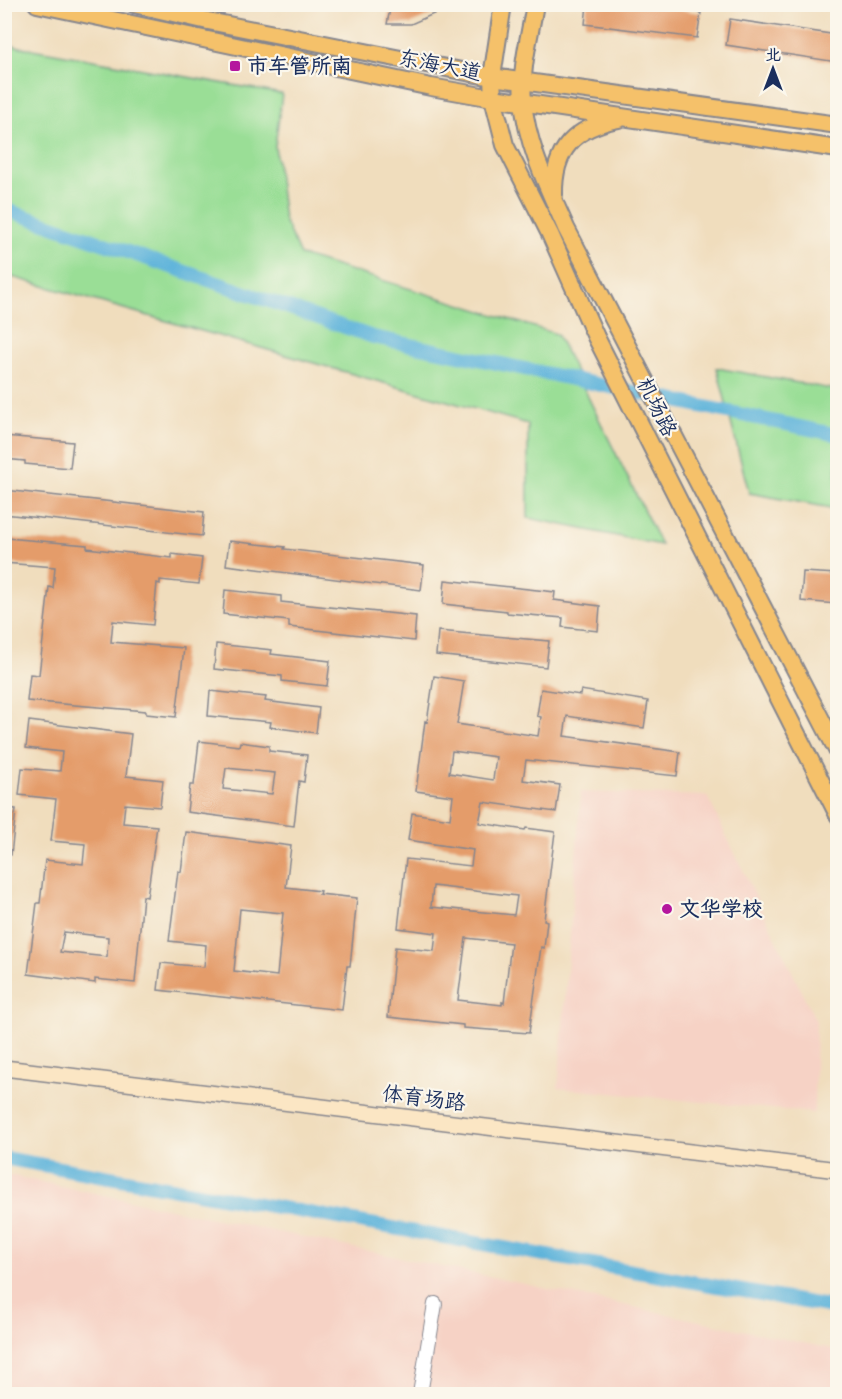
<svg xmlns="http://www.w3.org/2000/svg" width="842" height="1399" font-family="'Architects Daughter','LXGW WenKai TC',sans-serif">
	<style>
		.built { fill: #f6d2c5 }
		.green { fill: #9ade96; stroke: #5a867a; stroke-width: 1.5 }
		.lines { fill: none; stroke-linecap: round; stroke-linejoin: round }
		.canal { stroke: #5eb4da; stroke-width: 14 }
		.building { fill: #e49c6a; fill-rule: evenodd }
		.tertiary-casing { stroke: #86868e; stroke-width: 16 }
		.secondary-casing { stroke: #86868e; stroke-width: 18 }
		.primary-casing { stroke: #86868e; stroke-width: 20 }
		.tertiary { stroke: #fff; stroke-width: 14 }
		.secondary { stroke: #fbe6c4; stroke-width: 15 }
		.primary { stroke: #f5c16b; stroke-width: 16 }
		.poi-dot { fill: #b5179e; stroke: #fbf7ec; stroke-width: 2 }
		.labels { text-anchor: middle; stroke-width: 4.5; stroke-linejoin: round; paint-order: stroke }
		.street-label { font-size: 21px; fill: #1b2f5e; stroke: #fbf7ec }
		.poi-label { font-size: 21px; font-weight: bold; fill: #1b2f5e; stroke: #fbf7ec; text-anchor: start }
	</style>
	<rect width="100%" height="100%" fill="#fbf7ec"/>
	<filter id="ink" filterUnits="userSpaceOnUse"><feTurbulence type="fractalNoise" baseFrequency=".0167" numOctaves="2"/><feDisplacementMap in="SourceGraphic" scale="12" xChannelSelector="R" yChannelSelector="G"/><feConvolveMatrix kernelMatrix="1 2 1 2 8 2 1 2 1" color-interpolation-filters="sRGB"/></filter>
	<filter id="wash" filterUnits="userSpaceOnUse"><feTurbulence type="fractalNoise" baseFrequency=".008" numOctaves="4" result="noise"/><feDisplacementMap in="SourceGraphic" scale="24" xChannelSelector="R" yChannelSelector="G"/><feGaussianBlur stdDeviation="1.35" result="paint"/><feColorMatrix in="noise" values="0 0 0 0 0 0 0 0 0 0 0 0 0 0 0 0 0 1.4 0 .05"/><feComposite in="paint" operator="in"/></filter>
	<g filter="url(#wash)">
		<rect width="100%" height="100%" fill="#f0ddbd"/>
		<g class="built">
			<polygon points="581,792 707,796 816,1021 814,1113 558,1088"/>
			<polygon points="4,1174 837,1350 837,1394 5,1394"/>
		</g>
		<g class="green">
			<polygon points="4,44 282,94 275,146 284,220 300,255 557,334 661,545 528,518 528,424 5,275"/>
			<polygon points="717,368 837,390 837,509 749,493"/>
		</g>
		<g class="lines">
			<g class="canal">
				<polyline points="4,209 373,337 838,435"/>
				<polyline points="4,1158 838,1308"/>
			</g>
		</g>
		<g id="blocks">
			<g class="building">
				<polygon points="391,4 456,4 411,24 387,24"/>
				<polygon points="587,4 637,4 701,13 697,38 585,24"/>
				<polygon points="730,19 837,35 837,62 726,45"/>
				<polygon points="4,436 73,442 70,468 25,464 25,461 4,459"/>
				<polygon points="4,490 204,512 202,536 4,514"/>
				<polygon points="6,538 87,545 87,548 172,558 172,554 202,558 199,584 160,580 160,584 157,583 153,625 113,621 111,642 184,648 176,717 146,714 146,711 27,701 30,674 39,675 49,587 53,588 55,567 4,563"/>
				<polygon points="229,541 285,547 284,549 424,565 421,590 226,565"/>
				<polygon points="803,572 837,574 837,604 801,601"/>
				<polygon points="445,580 555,592 554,600 600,606 598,631 562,627 563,618 507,613 507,611 443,604"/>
				<polygon points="225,590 281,596 281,602 416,616 414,641 289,627 289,621 223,614"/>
				<polygon points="438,631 549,641 546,667 436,655"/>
				<polygon points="216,644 272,650 271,654 330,661 327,686 282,681 282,676 214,669"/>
				<path d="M434,676l30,5 -7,43 81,12 3,-19 -4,-1 4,-27 39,6 1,-5 67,11 -4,27 -77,-12 -3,20 116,16 -3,24 -151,-16 -3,20 37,5 -4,27 -73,-10 -4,21 46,7 1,-2 29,4 -11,88 3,1 -3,27 -3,-1 -12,86 -66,-5v-3l-75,-8 7,-70 39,4 2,-18 -38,-5 8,-69 65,7 2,-16 -65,-10 4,-27 38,6 3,-23 -37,-5 9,-70 2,1zM452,751l44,6 -3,23 -44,-7zM433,886l84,10 -3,19 -83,-8zM466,938l45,5 -7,60 -2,-1v3l-44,-5z"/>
				<polygon points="210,691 266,697 265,701 319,708 316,733 270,727 271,722 208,716"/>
				<path d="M29,721l102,13 -5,42 37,4 -3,27 -35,-3 -2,19 34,3 -10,71 -4,-1 -8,87 -40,-4v4l-67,-9 9,-71h3l5,-43 38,4 2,-20 -34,-3 5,-42 -37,-4 3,-27 38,3 2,-19 -36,-4zM64,932l44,5 -1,20 -47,-5z"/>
				<path d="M199,741l40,5 1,-4 29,4v5l38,4 -3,27 -5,-1 -5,45 -107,-14 3,-27h4zM226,768l49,5 -3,21 -49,-5z"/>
				<polygon points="4,808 16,809 11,855 4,854"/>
				<path d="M186,832l105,14 -5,41 34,4 -1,3 38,4 -7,68h-3l-5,44 -184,-20 3,-27 43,4 2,-22 -37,-4 9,-70 3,1zM240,909l43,4 -6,63 -43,-5z"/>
			</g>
		</g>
	</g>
	<g filter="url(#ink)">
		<use href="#blocks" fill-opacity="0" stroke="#86868e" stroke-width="1.5"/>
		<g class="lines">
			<defs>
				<polyline id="tertiary" points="420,1394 435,1304"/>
				<polyline id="secondary" points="4,1068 838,1170"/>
				<g id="primary">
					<polyline points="37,4 431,87 493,98 838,149"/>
					<polyline points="134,4 208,21 492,77 838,125"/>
					<polyline points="503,4 492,77 493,98 505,145 550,234 596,337 838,815"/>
					<path d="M535,4c-5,31 -15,66 -12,97 4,45 25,86 43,127l272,524"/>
					<path d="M554,195c-1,-46 21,-68 65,-76"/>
				</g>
			</defs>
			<use href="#tertiary" class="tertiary-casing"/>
			<use href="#secondary" class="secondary-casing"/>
			<use href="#primary" class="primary-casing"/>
			<use href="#tertiary" class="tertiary"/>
			<use href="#secondary" class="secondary"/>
			<use href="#primary" class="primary"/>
		</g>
	</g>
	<g class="poi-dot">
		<rect x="229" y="60" width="12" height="12" rx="3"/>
		<circle cx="667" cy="909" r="6"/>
	</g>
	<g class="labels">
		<g class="street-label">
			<text transform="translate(440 65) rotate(11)" y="7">东海大道</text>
			<text transform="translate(657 407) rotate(63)" y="7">机场路</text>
			<text transform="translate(424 1098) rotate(7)" y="7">体育场路</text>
		</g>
		<g class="poi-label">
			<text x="247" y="73">市车管所南</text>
			<text x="679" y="916">文华学校</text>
		</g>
	</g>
	<rect width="842" height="1399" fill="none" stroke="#fbf7ec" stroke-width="24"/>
	<g transform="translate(773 69)" stroke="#fbf7ec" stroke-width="4.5" paint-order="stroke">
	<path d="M0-4.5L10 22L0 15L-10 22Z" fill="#1b2f5e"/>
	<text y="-9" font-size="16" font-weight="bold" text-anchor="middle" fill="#1b2f5e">北</text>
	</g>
</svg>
